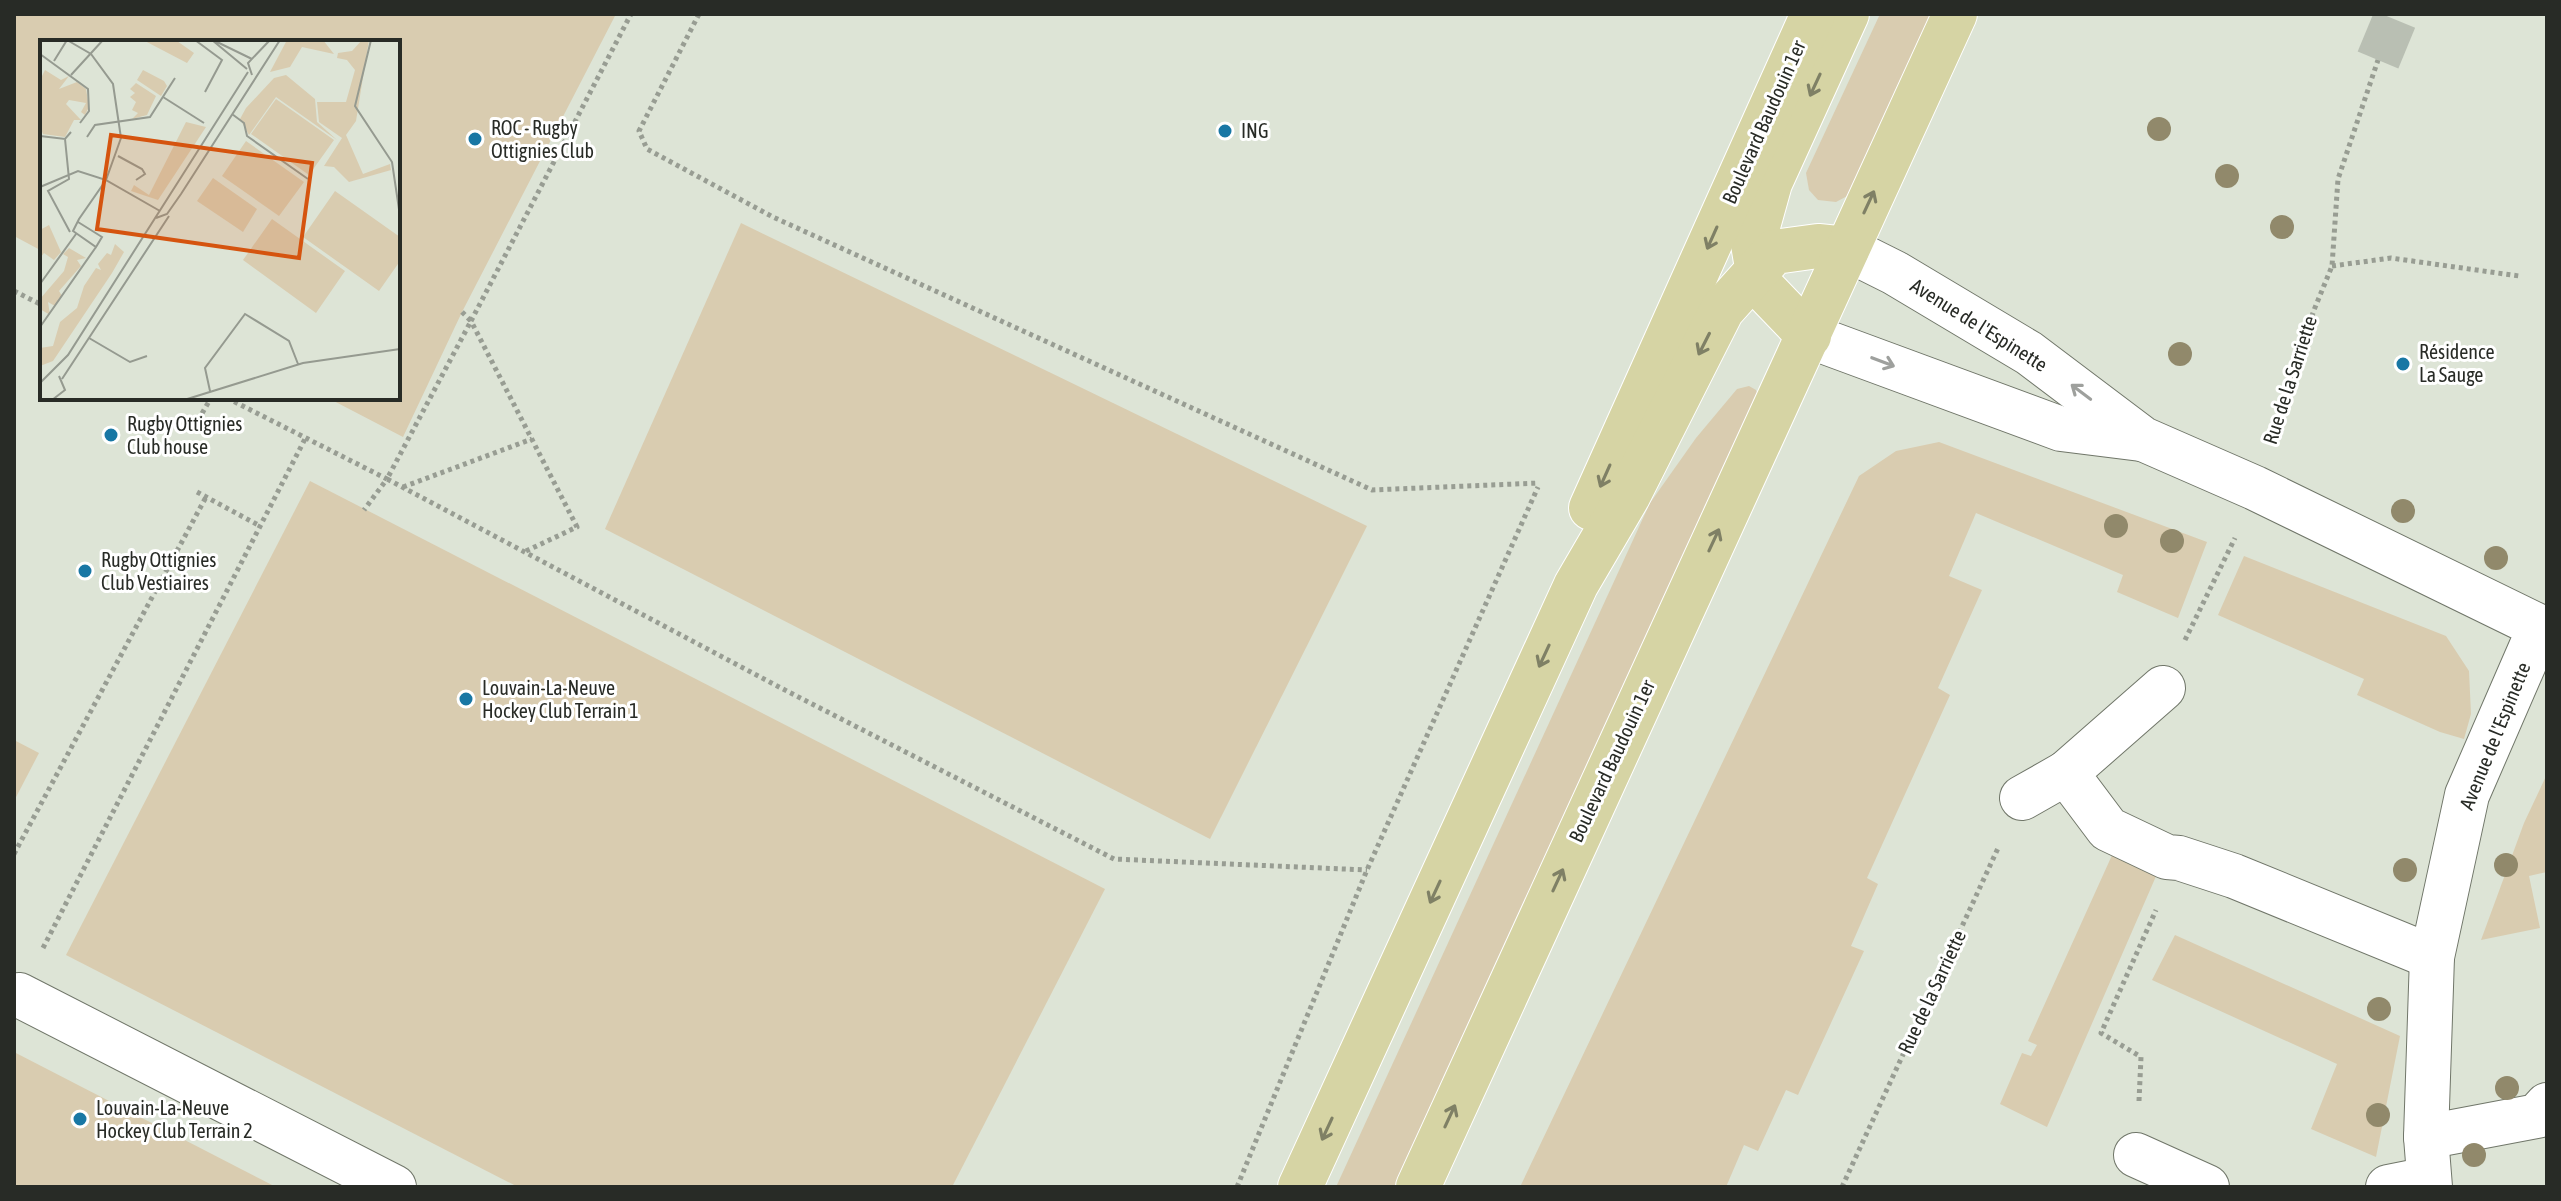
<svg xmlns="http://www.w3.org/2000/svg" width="2561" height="1201" font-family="'Asap Condensed',sans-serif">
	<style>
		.green { fill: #d9ccb0 }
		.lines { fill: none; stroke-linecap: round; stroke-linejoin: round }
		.minor-tunnel { stroke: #b9bfb3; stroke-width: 44; stroke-dasharray: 44 22; stroke-linecap: butt }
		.minor-casing { stroke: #707669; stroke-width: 46 }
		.major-casing { stroke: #fff; stroke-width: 46 }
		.path { stroke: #989d93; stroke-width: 5; stroke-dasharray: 4 4; stroke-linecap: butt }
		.minor { stroke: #fff; stroke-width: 44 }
		.major { stroke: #d6d4a4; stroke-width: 44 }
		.tree { fill: #91896b }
		.oneway { stroke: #7f8065 }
		.oneway2 { stroke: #9ea09d }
		.poi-dot { fill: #1877a4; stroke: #fff; stroke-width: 3 }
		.labels { text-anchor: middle; stroke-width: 6; stroke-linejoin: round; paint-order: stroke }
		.street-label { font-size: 20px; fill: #282b26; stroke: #fff }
		.poi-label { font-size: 20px; fill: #282b26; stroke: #fff; text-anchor: start }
		.inset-road { fill: none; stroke: #959a90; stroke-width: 2 }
		.view { fill: #d5540f; fill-opacity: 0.15; stroke: #d5540f; stroke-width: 4 }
		.inset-edge { fill: none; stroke: #282b26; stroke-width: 4 }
	</style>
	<rect width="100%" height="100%" fill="#dde4d6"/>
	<g class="green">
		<polygon points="14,14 616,14 462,312 403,437 328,398 398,398 398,42 42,42 42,251 14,236"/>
		<polygon points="1880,14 1935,14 1853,193 1836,202 1818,200 1809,190 1806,173"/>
		<polygon points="741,223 1367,526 1210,839 605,529"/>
		<polygon points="1749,386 1756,390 1760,400 1397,1187 1336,1187 1650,503 1696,438 1737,389"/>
		<polygon points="1939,442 2207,542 2178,618 2117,592 2123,575 1976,513 1949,576 1982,590 1938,688 1950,695 1867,878 1878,884 1851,946 1864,951 1798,1095 1786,1090 1758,1151 1744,1145 1726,1187 1520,1187 1859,476 1896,451"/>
		<polygon points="310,481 1105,889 952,1187 518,1187 66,955"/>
		<polygon points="2244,556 2446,636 2469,671 2471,714 2464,739 2440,732 2357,695 2364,679 2218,615"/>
		<polygon points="14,740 39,753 14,801"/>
		<polygon points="2547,774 2547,872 2529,876 2540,928 2481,940 2524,823"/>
		<polygon points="2113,853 2157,874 2047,1127 2000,1104 2022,1053 2031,1056 2037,1045 2028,1041"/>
		<polygon points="2175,935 2400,1036 2376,1157 2311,1129 2337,1064 2152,980"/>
		<polygon points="14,1052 276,1187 14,1187"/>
	</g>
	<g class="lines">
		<polyline class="minor-tunnel" points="2378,60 2397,14"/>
		<defs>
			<g id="minor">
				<polyline points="1847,249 1895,273 2029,353 2143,439 2255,488 2540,627 2467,795 2432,957 2426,1137 2430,1187"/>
				<polyline points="1809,336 2061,429 2141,439"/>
				<polyline points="2163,688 2066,773 2108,829 2167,857 2179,858 2234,876 2432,957"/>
				<polyline points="2022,798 2066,773"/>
				<polyline points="19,995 394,1187"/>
				<polyline points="2426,1137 2537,1116 2547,1105"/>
				<polyline points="2136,1155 2207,1187"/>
				<polyline points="2388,1187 2428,1179"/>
			</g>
			<g id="major">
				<polyline points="1809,336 1760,285 1753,244 1770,183 1847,14"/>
				<polyline points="1591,508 1813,14"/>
				<polyline points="1300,1187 1576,585 1628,496 1722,310 1774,252 1818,246 1847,249"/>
				<polyline points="1418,1187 1955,14"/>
			</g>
		</defs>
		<use href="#minor" class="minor-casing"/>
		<use href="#major" class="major-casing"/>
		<g class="path">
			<polyline points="699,14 639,131 647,149 773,217 1372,490 1539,483"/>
			<polyline points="2332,266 2391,258 2519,276"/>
			<polyline points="14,291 42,305"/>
			<polyline points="462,312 471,321 387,479 781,688 1114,859 1367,870"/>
			<polyline points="227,398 387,479 364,510"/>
			<polyline points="194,427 211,398"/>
			<polyline points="2271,438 2314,310 2332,266 2338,179 2378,60"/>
			<polyline points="403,487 532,439"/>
			<polyline points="197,492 260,526"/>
			<polyline points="526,551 577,527 471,321 631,14"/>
			<polyline points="2185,640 2235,538"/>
			<polyline points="14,854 206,497"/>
			<polyline points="43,948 306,437"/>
			<polyline points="2139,1101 2141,1057 2101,1033 2156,910"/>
			<polyline points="1237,1187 1367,870 1538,487"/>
			<polyline points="1842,1187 1999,846"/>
		</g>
		<use href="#minor" class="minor"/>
		<use href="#major" class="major"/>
	</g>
	<g class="tree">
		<circle cx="2159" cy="129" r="12"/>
		<circle cx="2227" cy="176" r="12"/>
		<circle cx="2282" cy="227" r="12"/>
		<circle cx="2180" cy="354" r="12"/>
		<circle cx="2403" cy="511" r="12"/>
		<circle cx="2116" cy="526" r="12"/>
		<circle cx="2172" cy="541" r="12"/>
		<circle cx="2496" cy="558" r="12"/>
		<circle cx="2506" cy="865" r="12"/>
		<circle cx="2405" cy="870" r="12"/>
		<circle cx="2379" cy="1009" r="12"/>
		<circle cx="2507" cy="1088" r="12"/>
		<circle cx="2378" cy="1115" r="12"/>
		<circle cx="2474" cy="1155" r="12"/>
	</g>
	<defs><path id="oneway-shaft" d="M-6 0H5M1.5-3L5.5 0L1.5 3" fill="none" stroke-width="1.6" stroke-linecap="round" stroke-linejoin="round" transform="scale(2)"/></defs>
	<g class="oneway">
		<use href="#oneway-shaft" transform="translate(1815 85) rotate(115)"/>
		<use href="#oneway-shaft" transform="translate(1869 202) rotate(-65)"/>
		<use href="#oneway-shaft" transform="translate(1712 238) rotate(114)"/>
		<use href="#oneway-shaft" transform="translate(1704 344) rotate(117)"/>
		<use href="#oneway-shaft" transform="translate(1605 476) rotate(114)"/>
		<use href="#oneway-shaft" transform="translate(1714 540) rotate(-65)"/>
		<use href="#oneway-shaft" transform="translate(1544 656) rotate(115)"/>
		<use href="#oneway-shaft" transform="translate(1558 880) rotate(-65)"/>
		<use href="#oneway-shaft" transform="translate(1435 892) rotate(115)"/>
		<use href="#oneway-shaft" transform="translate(1450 1116) rotate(-65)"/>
		<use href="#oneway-shaft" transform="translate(1327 1129) rotate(115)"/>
	</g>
	<g class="oneway2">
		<use href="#oneway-shaft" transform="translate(1883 362) rotate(21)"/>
		<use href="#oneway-shaft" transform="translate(2081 392) rotate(-143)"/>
	</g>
	<g class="poi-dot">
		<circle cx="1225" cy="131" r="8"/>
		<circle cx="475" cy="139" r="8"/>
		<circle cx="2403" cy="364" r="8"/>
		<circle cx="111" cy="435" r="8"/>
		<circle cx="85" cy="571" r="8"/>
		<circle cx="466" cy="699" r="8"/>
		<circle cx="80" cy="1119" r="8"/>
	</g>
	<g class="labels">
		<g class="street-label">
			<text transform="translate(1764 122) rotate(-66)" y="7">Boulevard Baudouin 1er</text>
			<text transform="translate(1979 325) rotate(32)" y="7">Avenue de l'Espinette</text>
			<text transform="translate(2290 380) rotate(-72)" y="7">Rue de la Sarriette</text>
			<text transform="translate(2495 736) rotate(-68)" y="7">Avenue de l'Espinette</text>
			<text transform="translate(1612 761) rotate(-65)" y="7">Boulevard Baudouin 1er</text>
			<text transform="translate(1932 992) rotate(-65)" y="7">Rue de la Sarriette</text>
		</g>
		<g class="poi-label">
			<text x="491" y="135">ROC - Rugby<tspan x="491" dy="23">Ottignies Club</tspan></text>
			<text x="1241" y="138">ING</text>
			<text x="2419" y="359">Résidence<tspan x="2419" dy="23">La Sauge</tspan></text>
			<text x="127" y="431">Rugby Ottignies<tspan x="127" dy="23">Club house</tspan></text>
			<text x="101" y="567">Rugby Ottignies<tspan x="101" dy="23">Club Vestiaires</tspan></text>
			<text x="482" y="695">Louvain-La-Neuve<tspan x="482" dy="23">Hockey Club Terrain 1</tspan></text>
			<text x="96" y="1115">Louvain-La-Neuve<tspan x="96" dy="23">Hockey Club Terrain 2</tspan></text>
		</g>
	</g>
	<g transform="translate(40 40)">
		<rect width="360" height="360" fill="#dde4d6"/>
		<path d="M103,0l34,1 17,12 -7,10zM247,0h36l11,14 -32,-7 -12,20 -20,5zM322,0h7l-13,81 -10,14 17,39 27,-10 1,6 -42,12 -15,-15 -10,-1 18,-28 -23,-16 -2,-20h29l9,-32 -8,-10 -10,-2 1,-5 14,-2zM5,30l16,10 8,-4 -10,13 18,-7 9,7 3,18 -4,8 -4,-3 5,-9 -17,-3 -3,4 15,16h-7l-9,17 -22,-3 -3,-7v-47zM103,30l21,11 3,5 -6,10 -24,-16zM246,35l29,24 2,23 20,18 -61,-43 -27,38 -9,-16 6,-11 28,-30zM96,43l20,13 -9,19 -15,4 6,-6 -6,-3 4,-8 -6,-5 5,-4 -5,-4zM236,59l58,41 -25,35 -58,-41zM146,82l20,5 -48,73 -27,-9 3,-6 15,10zM206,101l58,41 -25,34 -57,-40zM173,138l44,31 -14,23 -46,-31zM295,151l65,46v24l-21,30 -76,-54zM232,179l73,52 -29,42 -73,-53zM9,185l12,27 -7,8 -10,-7 -4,5v-28zM75,204l9,8 -12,21 -59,88 -13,5v-18l13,-2 7,-24 17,-14 7,-22 12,-18 5,2 -3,-6 9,-11 4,2zM29,208l17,10 -9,2 4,6 -22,25 3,5 -7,10 -7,-4 2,13 -10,-6v-10l24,-28 4,-14 -5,-3z" fill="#d9ccb0"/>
		<path class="inset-road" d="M27,0l24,14 22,30 8,54 -15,42 54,31M155,0l27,20 -17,32M172,0l35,29M331,0l-16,66 37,56 8,54M175,1l37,18M0,14l48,35 1,22 -9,12M14,21l13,-21M31,35l32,-35M212,35l-4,-12 22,-23M123,57l41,26M192,74l12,9 3,13 61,43M0,96l25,3 6,-7M47,97l8,-12 55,-8 25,-39M25,99l4,40 -21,12 22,41M78,116l24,13 3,5 -9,6M0,147l38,-16 28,9 -27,39 -6,12 23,16 6,-10 -24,-15M116,178l11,-4 14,-20 99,-154M0,244l36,-50M0,287l56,-80M49,298l41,24 17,-6M22,339l107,-163M0,343l28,-28 180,-283M170,351l-5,-23 40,-54 44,27 9,23M12,360l13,-10 -6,-14M144,360l119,-37 97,-14"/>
		<path class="view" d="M71,95l201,28 -13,95 -202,-29z"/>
		<rect width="360" height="360" class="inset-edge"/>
	</g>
	<rect width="2561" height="1201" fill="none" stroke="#282b26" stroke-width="32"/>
</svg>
